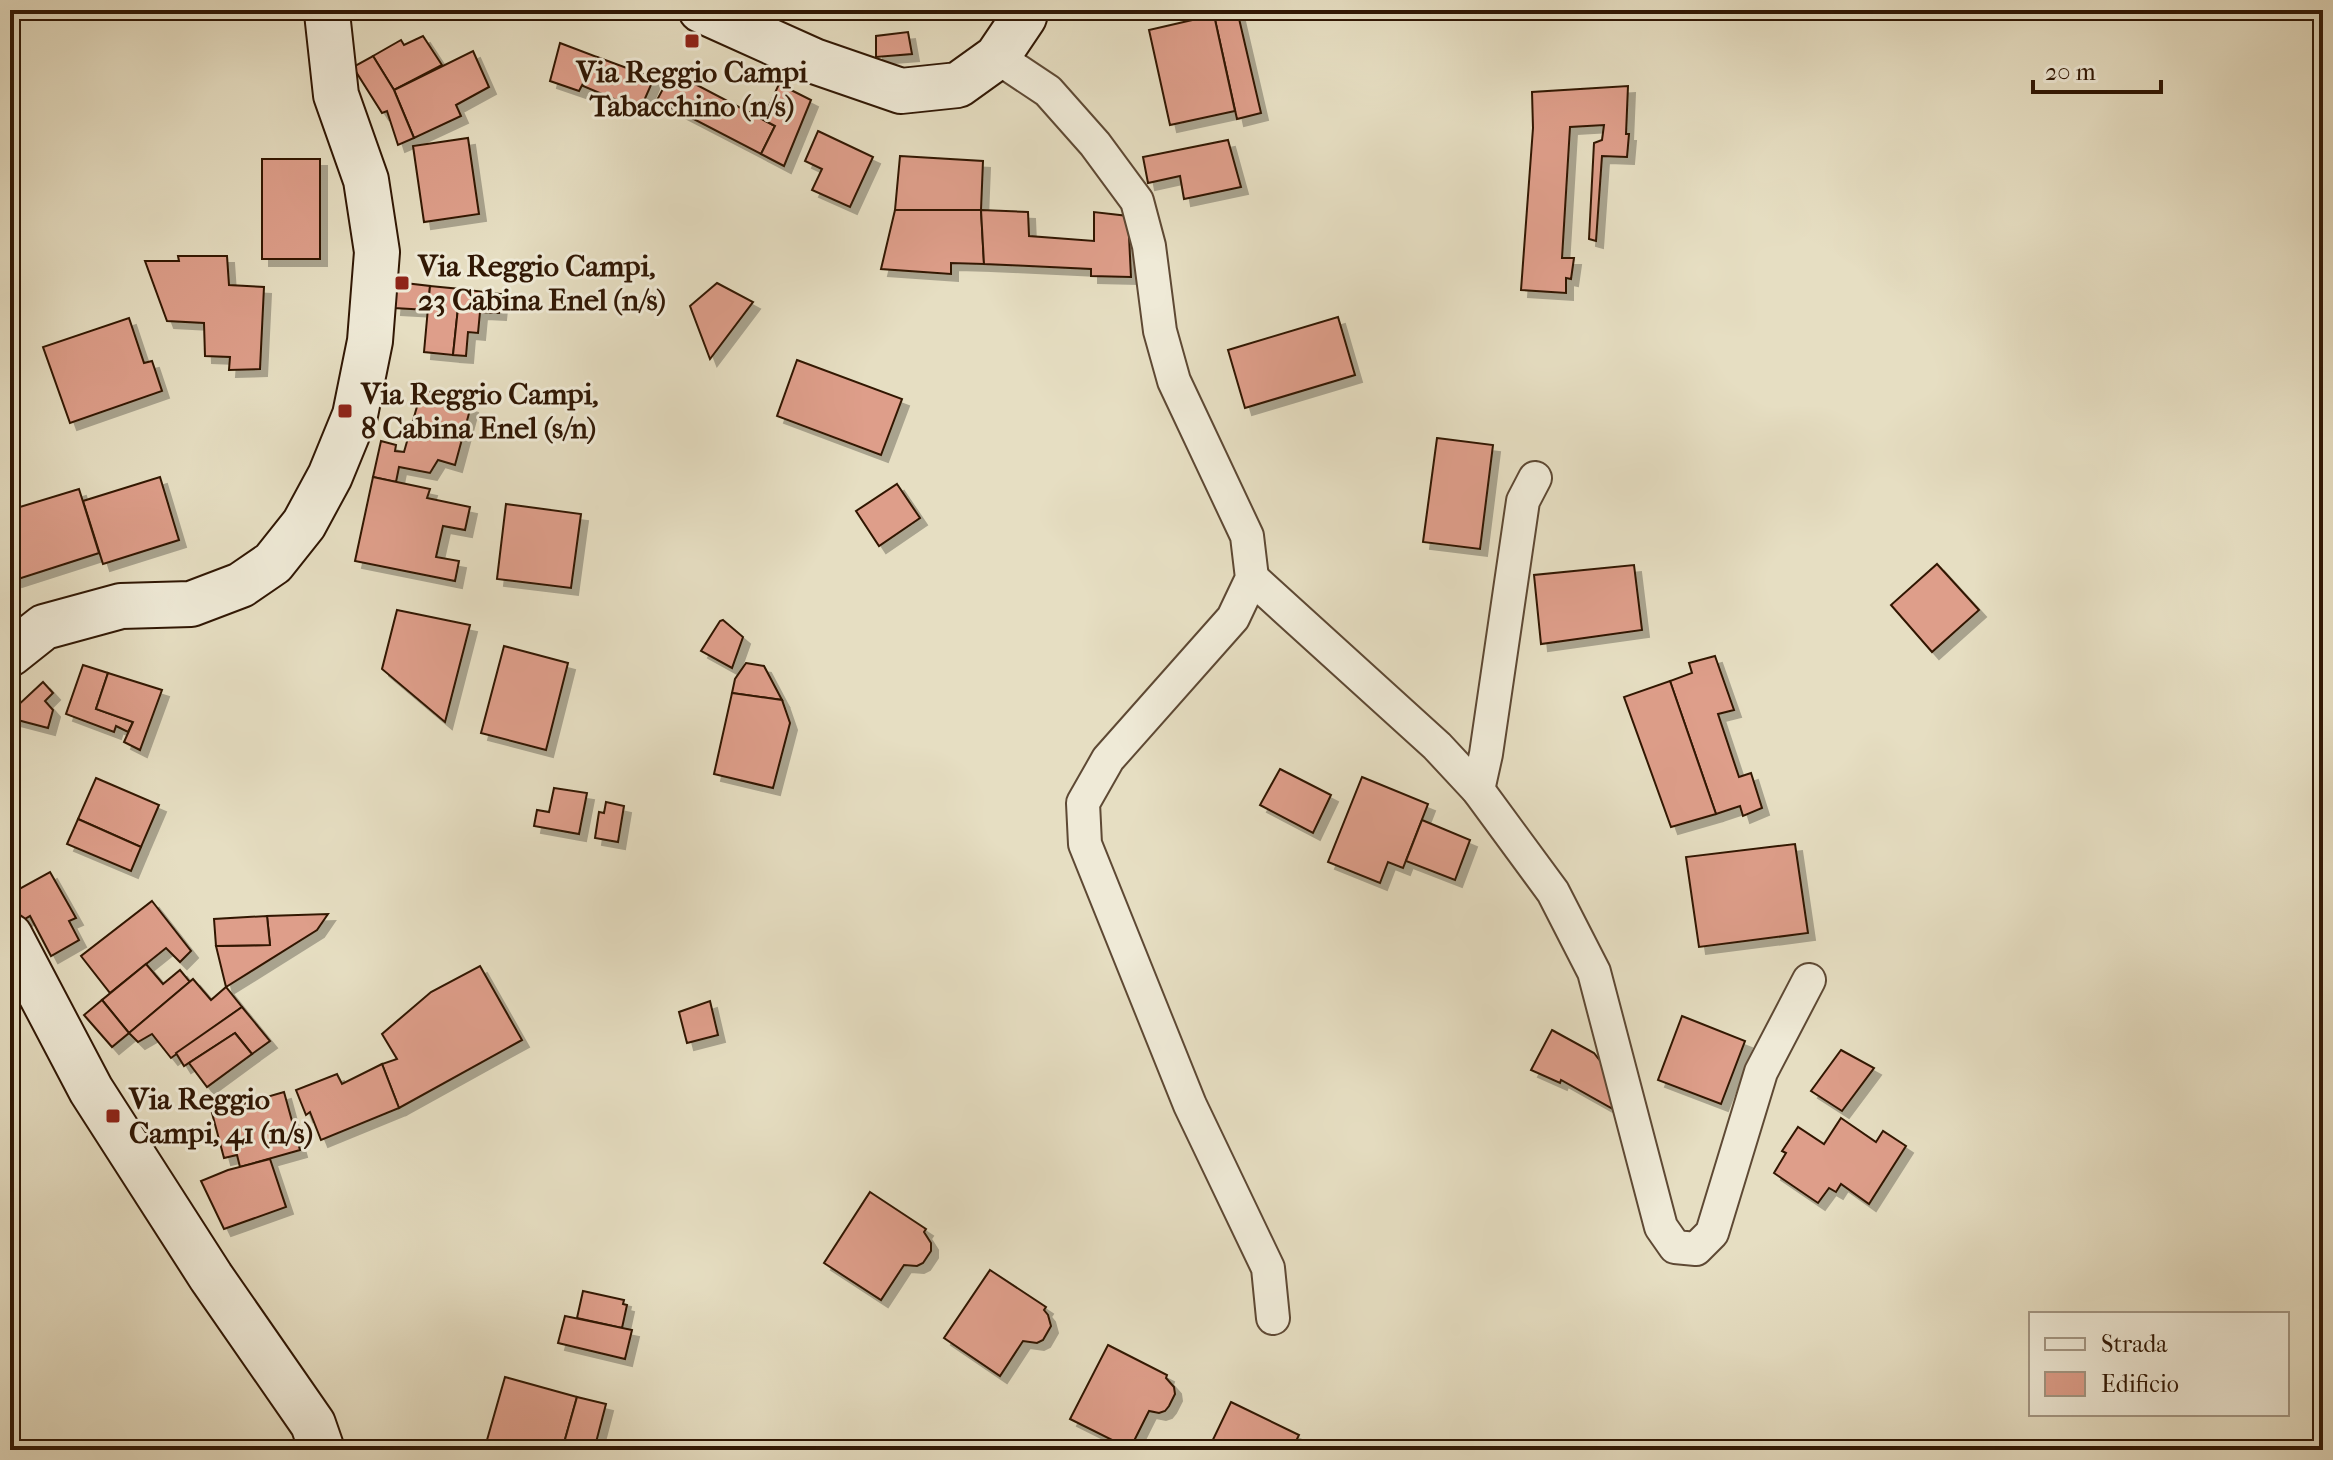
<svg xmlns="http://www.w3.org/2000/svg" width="2333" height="1460" font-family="'IM FELL French Canon',serif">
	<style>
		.building { fill: #de9e8a; stroke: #301704; stroke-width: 2; filter: url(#shadow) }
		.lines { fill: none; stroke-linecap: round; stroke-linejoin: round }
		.minor-casing { stroke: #5e4934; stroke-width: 36 }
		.secondary-casing { stroke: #301704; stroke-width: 48 }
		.minor { stroke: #efead7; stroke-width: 32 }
		.secondary { stroke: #efead7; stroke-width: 44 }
		.poi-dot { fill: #8f2418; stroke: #efead7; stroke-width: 3 }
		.labels { text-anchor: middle; stroke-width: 6; stroke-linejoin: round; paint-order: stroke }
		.poi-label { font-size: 30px; font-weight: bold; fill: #301704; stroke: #efead7; text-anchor: start }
	</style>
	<defs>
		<filter id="shadow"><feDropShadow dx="7" dy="7" stdDeviation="0" flood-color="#0004"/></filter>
	</defs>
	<rect width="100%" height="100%" fill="#e6dec2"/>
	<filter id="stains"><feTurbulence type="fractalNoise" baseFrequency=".0025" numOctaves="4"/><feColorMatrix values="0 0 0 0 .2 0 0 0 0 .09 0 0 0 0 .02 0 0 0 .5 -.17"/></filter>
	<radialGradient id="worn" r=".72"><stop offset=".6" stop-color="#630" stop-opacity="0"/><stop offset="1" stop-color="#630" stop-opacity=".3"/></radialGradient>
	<g class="building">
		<polygon points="1237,10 1261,113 1237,119 1214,15"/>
		<polygon points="1214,15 1235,111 1170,125 1149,30"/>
		<polygon points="908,32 912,54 876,57 876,36"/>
		<polygon points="423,36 442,65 394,90 373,56 401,40 404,45"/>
		<polygon points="560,43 597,57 579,91 550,81"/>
		<polygon points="473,51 489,87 456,105 461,116 414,138 394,90"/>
		<polygon points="373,56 394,90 414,138 398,145 387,111 382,113 353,67"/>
		<polygon points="597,57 654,78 640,110 583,86"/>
		<polygon points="672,72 775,126 761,154 657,100"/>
		<polygon points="779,84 811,100 784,166 761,154 775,126 758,117 765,104 769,106"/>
		<polygon points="1628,86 1626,134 1629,134 1627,157 1602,156 1596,241 1589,239 1594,143 1602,140 1604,125 1570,127 1562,258 1574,258 1571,279 1566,278 1566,293 1521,290 1533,128 1532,92"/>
		<polygon points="818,131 873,157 850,207 812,190 822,169 805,161"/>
		<polygon points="468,138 479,214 424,222 413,146"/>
		<polygon points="1228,140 1241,187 1184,199 1180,176 1148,183 1143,157"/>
		<polygon points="900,156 983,161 981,210 895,210"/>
		<rect x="262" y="159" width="58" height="100"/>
		<polygon points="895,210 981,210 984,264 951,263 951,274 881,269"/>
		<polygon points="981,210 1028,212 1029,236 1094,241 1094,212 1128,216 1131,277 1091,276 1091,269 984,264"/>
		<polygon points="178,256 227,256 229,285 264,287 260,369 229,370 230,357 205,356 204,323 167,321 145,261 179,261"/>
		<polygon points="396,282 430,286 428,310 394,308"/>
		<polygon points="717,283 753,302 710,359 690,306"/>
		<polygon points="430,286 460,289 453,355 424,352"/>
		<polygon points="460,289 501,294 499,313 480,312 478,333 468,332 466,356 453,355"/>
		<polygon points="1338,317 1355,375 1245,408 1228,350"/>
		<polygon points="129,318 144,363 152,361 162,391 70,423 43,347"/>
		<polygon points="797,360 902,399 881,455 777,416"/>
		<polygon points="422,389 471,406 455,465 438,460 430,473 399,467 396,482 373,477 381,441 396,445 395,451 404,452"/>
		<polygon points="1437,438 1493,445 1480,549 1423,542"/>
		<polygon points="160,477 179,540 103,564 83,501"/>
		<polygon points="373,477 430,489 427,498 470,507 465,530 443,526 436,557 459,561 455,581 355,561"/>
		<polygon points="897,484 920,518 879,546 856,511"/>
		<polygon points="79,489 99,553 15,580 10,564 10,510"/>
		<polygon points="506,504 581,514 571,588 497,579"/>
		<polygon points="1937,564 1979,610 1932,652 1891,605"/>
		<polygon points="1634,565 1642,630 1541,644 1534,575"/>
		<polygon points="397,610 470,625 445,722 382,669"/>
		<polygon points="723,620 743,637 732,668 701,651 720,621"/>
		<polygon points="504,646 568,663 546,750 481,733"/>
		<polygon points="1715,656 1734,710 1718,714 1739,777 1751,773 1762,808 1743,816 1740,806 1716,814 1670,681 1692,673 1689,663"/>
		<polygon points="746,663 764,666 782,700 732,693 735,679"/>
		<polygon points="83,665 108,673 96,709 133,722 128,732 116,726 114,732 66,714"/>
		<polygon points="108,673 162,690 140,750 124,742 133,722 96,709"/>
		<polygon points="1670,681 1716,814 1671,827 1624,697"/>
		<polygon points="43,682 53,693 45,701 53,710 48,728 10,718 15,708"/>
		<polygon points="732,693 782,700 790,723 773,788 714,774"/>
		<polygon points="1280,769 1331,795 1313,833 1260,805"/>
		<polygon points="1362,777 1428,804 1403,868 1388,862 1380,883 1328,862"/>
		<polygon points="96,778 159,805 141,847 78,819"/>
		<polygon points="554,788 587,793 579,834 534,826 537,810 549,812"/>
		<polygon points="606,802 624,806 618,842 595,838 599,812 604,813"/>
		<polygon points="78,819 141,847 131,871 67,844"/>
		<polygon points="1422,820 1470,840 1455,880 1406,861"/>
		<polygon points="1795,844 1808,933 1699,947 1686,857"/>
		<polygon points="50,872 76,918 69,921 79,940 51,956 30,916 20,922 10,903 10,894"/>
		<polygon points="152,901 191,951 180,962 166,948 110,993 81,956"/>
		<polygon points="328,914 317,930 226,987 216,946 270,945 267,916"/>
		<polygon points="267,916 270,945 216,946 214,919"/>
		<polygon points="146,964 163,984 180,970 190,982 129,1033 102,1000"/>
		<polygon points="480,966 522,1040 399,1108 382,1064 397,1059 382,1034 431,992"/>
		<polygon points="193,979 211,1000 226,987 242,1007 171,1058 152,1034 138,1042 129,1033"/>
		<polygon points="102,1000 129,1033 112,1047 84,1015"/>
		<polygon points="710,1001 718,1035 687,1043 679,1012"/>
		<polygon points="242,1007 270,1041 252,1054 235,1033 184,1066 176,1053"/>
		<polygon points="1682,1016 1745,1041 1721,1104 1658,1080"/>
		<polygon points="1552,1030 1594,1053 1598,1058 1604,1065 1613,1109 1561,1080 1560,1083 1531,1070"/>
		<polygon points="235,1033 252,1054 207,1087 189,1063"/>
		<polygon points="1841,1050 1874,1068 1842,1111 1811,1091"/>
		<polygon points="382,1064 399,1108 321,1140 310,1112 306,1115 296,1090 337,1074 342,1084"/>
		<polygon points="284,1092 300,1150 240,1167 237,1155 224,1158 212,1113"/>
		<polygon points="1841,1118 1876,1142 1883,1131 1906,1146 1869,1204 1841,1184 1836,1192 1829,1188 1818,1203 1774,1173 1786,1153 1782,1151 1798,1127 1824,1144"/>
		<polygon points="270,1159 286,1207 224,1229 201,1181 228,1170"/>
		<polygon points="870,1192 926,1229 924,1232 931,1243 931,1251 923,1263 917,1266 904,1265 881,1300 824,1263"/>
		<polygon points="990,1270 1046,1307 1044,1310 1048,1315 1051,1326 1043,1340 1037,1343 1023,1341 1000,1376 944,1338"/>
		<polygon points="583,1291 624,1300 623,1304 627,1305 622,1328 577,1318"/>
		<polygon points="565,1316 632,1330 625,1359 558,1343"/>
		<polygon points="1108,1345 1167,1375 1166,1378 1174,1387 1175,1394 1169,1406 1165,1411 1159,1413 1149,1411 1130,1449 1070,1419"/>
		<polygon points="505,1377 577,1397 562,1450 524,1450 487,1440"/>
		<polygon points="577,1397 606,1404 594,1450 562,1450"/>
		<polygon points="1231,1402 1299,1435 1297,1439 1302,1450 1208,1450"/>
	</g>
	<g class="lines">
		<defs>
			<g id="minor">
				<polyline points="997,57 1048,91 1095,144 1137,201 1149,246 1160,331 1174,381 1247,536 1252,578 1233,618 1108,759 1083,803 1085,844 1190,1105 1268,1268 1273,1318"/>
				<polyline points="1252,578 1437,746 1478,790 1553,892 1594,972 1661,1227 1675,1247 1696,1249 1712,1233 1761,1072 1809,980"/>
				<polyline points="1478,790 1486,754 1523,501 1535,478"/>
			</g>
			<g id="secondary">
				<polyline points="701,10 814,61 901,91 958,85 997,57 1024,17 1026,10"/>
				<polyline points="10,654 44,627 121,606 191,604 241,585 273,563 304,524 330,476 355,415 370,341 377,252 366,180 336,95 327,13 329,10"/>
				<polyline points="10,936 91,1090 211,1277 313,1424 322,1450"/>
			</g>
		</defs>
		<use href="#minor" class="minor-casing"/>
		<use href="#secondary" class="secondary-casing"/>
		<use href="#minor" class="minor"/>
		<use href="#secondary" class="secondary"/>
	</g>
	<g class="poi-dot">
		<rect x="684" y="33" width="16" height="16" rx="4"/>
		<rect x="394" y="275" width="16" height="16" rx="4"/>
		<rect x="337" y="403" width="16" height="16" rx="4"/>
		<rect x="105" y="1108" width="16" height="16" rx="4"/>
	</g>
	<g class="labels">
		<g class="poi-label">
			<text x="692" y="82" text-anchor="middle">Via Reggio Campi<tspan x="692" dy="34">Tabacchino (n/s)</tspan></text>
			<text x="418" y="276">Via Reggio Campi,<tspan x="418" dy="34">23 Cabina Enel (n/s)</tspan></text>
			<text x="361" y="404">Via Reggio Campi,<tspan x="361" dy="34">8 Cabina Enel (s/n)</tspan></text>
			<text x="129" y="1109">Via Reggio<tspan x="129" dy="34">Campi, 41 (n/s)</tspan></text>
		</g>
	</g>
	<rect width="2333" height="1460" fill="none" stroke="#e6dec2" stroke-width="40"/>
	<rect x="12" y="12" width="2309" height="1436" fill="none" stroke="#301704" stroke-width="4"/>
	<rect x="20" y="20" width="2293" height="1420" fill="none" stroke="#301704" stroke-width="2"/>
	<rect x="2029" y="1312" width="260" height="104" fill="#efead7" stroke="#a39683" stroke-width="2"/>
	<rect x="2045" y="1338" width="40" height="12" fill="#efead7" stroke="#a39683" stroke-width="2"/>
	<text x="2101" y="1352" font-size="24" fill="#301704">Strada</text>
	<rect x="2045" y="1372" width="40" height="24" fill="#de9e8a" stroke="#a39683" stroke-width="2"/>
	<text x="2101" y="1392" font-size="24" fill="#301704">Edificio</text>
	<path d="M2033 80v12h128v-12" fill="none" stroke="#301704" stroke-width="4"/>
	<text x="2045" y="80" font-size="24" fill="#301704" stroke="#efead7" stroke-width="6" paint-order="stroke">20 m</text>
	<rect width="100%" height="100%" filter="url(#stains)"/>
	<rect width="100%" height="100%" fill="url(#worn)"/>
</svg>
